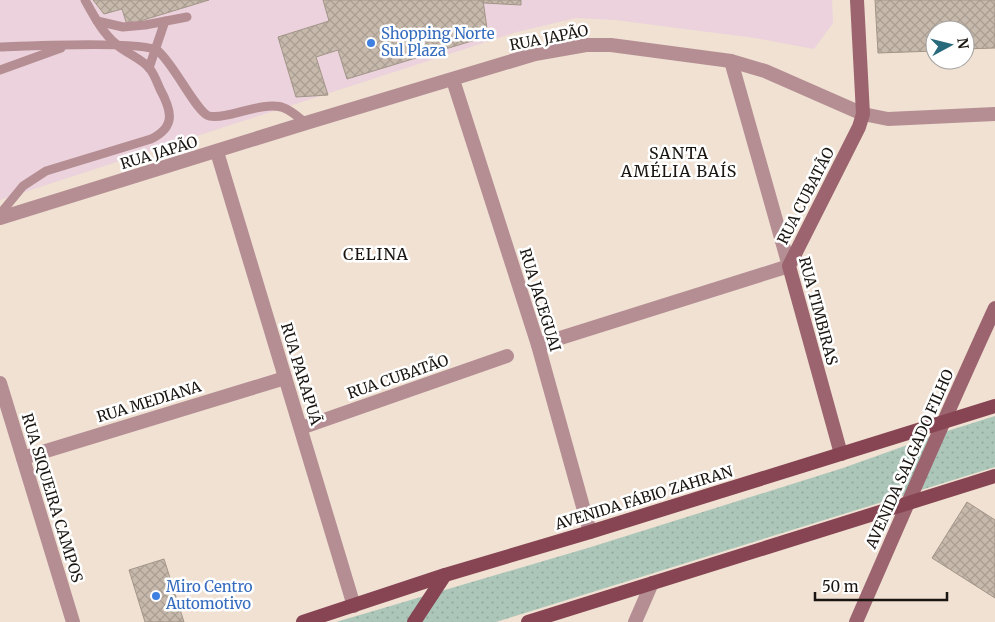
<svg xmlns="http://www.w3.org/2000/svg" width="995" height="622" font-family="Merriweather,serif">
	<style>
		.commercial { fill: #ebd2dc }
		.grass { fill: url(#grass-dots) }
		.building { fill: url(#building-cross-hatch); stroke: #a29588 }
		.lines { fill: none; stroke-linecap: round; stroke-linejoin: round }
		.service { stroke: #b58e94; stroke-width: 9 }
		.minor { stroke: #b58e94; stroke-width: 14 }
		.secondary { stroke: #9b646e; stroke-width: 14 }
		.primary { stroke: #874553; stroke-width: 14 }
		.shop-dot { fill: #3f7fe0; stroke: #fff; stroke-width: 2 }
		.labels { text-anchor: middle; stroke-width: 5; stroke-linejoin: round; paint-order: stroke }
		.shop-label { font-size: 15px; fill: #366cbe; stroke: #fff; text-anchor: start }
		.street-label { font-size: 15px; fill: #1a1510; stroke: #fff }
		.neighbourhood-label { font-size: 16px; letter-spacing: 1px; fill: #1a1510; stroke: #fff }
	</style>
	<defs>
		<pattern id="grass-dots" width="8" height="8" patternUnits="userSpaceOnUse" patternTransform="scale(1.25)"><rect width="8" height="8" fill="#acc7b9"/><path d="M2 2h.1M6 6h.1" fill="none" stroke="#93aa9e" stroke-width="1.8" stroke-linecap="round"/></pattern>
		<pattern id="building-cross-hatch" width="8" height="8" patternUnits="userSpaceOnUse" patternTransform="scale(1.25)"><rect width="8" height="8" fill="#c7b9ac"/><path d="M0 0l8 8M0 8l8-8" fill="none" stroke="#aa9e93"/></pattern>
	</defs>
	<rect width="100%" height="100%" fill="#f0e1d3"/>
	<polygon class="commercial" points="0,0 832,0 833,23 814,49 755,38 615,20 576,18 517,32 0,200"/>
	<polygon class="grass" points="995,416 995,467 496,622 336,622 591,547 843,468 941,433"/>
	<g class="building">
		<polygon points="93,0 209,0 127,25 122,9 104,14"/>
		<polygon points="323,0 483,0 488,36 347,79 338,50 316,57 328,95 296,97 278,37 329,21"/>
		<polygon points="483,0 521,0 521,5 484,3"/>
		<polygon points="875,0 995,0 995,48 965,49 965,30 935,30 935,51 878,53"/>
		<polygon points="967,502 995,520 995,598 932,558"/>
		<polygon points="164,559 184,622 145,622 129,570"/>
	</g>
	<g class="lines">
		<g class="service">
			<polyline points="97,21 123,27 145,25 187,17"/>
			<path d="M0,47c25,-1 144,-7 158,4 16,13 39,62 51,65 8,2 16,-1 23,-2 13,-3 39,-12 52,-6 8,3 15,10 22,15"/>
			<polyline points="149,68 165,21"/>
			<polyline points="0,70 61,48"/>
			<path d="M0,214l23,-28 23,-15 105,-32c25,-12 21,-28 9,-50 -3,-7 -6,-15 -10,-20 -8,-11 -25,-16 -34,-25 -14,-12 -22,-28 -31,-44"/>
		</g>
		<g class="minor">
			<polyline points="453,80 538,345 590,532"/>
			<polyline points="217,152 354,606"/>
			<polyline points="0,218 306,123 535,54 586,45 611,45 731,61 765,71 863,114 888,119 995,114"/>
			<polyline points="538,345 789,266 731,61"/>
			<polyline points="0,383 73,622"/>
			<polyline points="301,428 507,356"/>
			<polyline points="23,458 285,378"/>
			<polyline points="635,622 652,583"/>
		</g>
		<g class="secondary">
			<polyline points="841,454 789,266 859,127 863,114 857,0"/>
			<path d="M856,622c46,-105 91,-210 139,-314"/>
		</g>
		<g class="primary">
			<polyline points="303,622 445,575 590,532 995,406"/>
			<polyline points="414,622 445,575"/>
			<polyline points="528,622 995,476"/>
		</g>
	</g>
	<g class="shop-dot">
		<circle cx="371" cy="43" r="5"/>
		<circle cx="156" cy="596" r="5"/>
	</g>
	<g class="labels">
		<g class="shop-label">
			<text x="381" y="39">Shopping Norte<tspan x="381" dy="17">Sul Plaza</tspan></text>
			<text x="166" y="592">Miro Centro<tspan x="166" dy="17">Automotivo</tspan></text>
		</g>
		<g class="street-label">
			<text transform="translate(549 38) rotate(-11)" y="5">RUA JAPÃO</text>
			<text transform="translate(159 153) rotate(-17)" y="5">RUA JAPÃO</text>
			<text transform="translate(806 196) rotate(-63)" y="5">RUA CUBATÃO</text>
			<text transform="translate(540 300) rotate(73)" y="5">RUA JACEGUAI</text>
			<text transform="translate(818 311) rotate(75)" y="5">RUA TIMBIRAS</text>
			<text transform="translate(301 374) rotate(73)" y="5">RUA PARAPUÃ</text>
			<text transform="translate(398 377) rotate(-19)" y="5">RUA CUBATÃO</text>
			<text transform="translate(149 402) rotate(-17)" y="5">RUA MEDIANA</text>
			<text transform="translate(910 459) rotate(-66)" y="5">AVENIDA SALGADO FILHO</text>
			<text transform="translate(52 498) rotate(73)" y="5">RUA SIQUEIRA CAMPOS</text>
			<text transform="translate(644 498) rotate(-17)" y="5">AVENIDA FÁBIO ZAHRAN</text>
		</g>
		<g class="neighbourhood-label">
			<text x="679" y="159">SANTA<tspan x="679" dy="18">AMÉLIA BAÍS</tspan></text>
			<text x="376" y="260">CELINA</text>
		</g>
	</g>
	<g transform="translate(950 45) rotate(83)"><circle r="24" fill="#ffffff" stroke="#a3a19f"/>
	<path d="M0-4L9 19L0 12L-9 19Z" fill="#286a7c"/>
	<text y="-8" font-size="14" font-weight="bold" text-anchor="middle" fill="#1a1510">N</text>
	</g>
	<path d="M815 592v8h132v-8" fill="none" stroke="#1a1510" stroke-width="2.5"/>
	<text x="822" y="592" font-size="15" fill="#1a1510" stroke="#ffffff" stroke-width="4" paint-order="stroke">50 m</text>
</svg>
